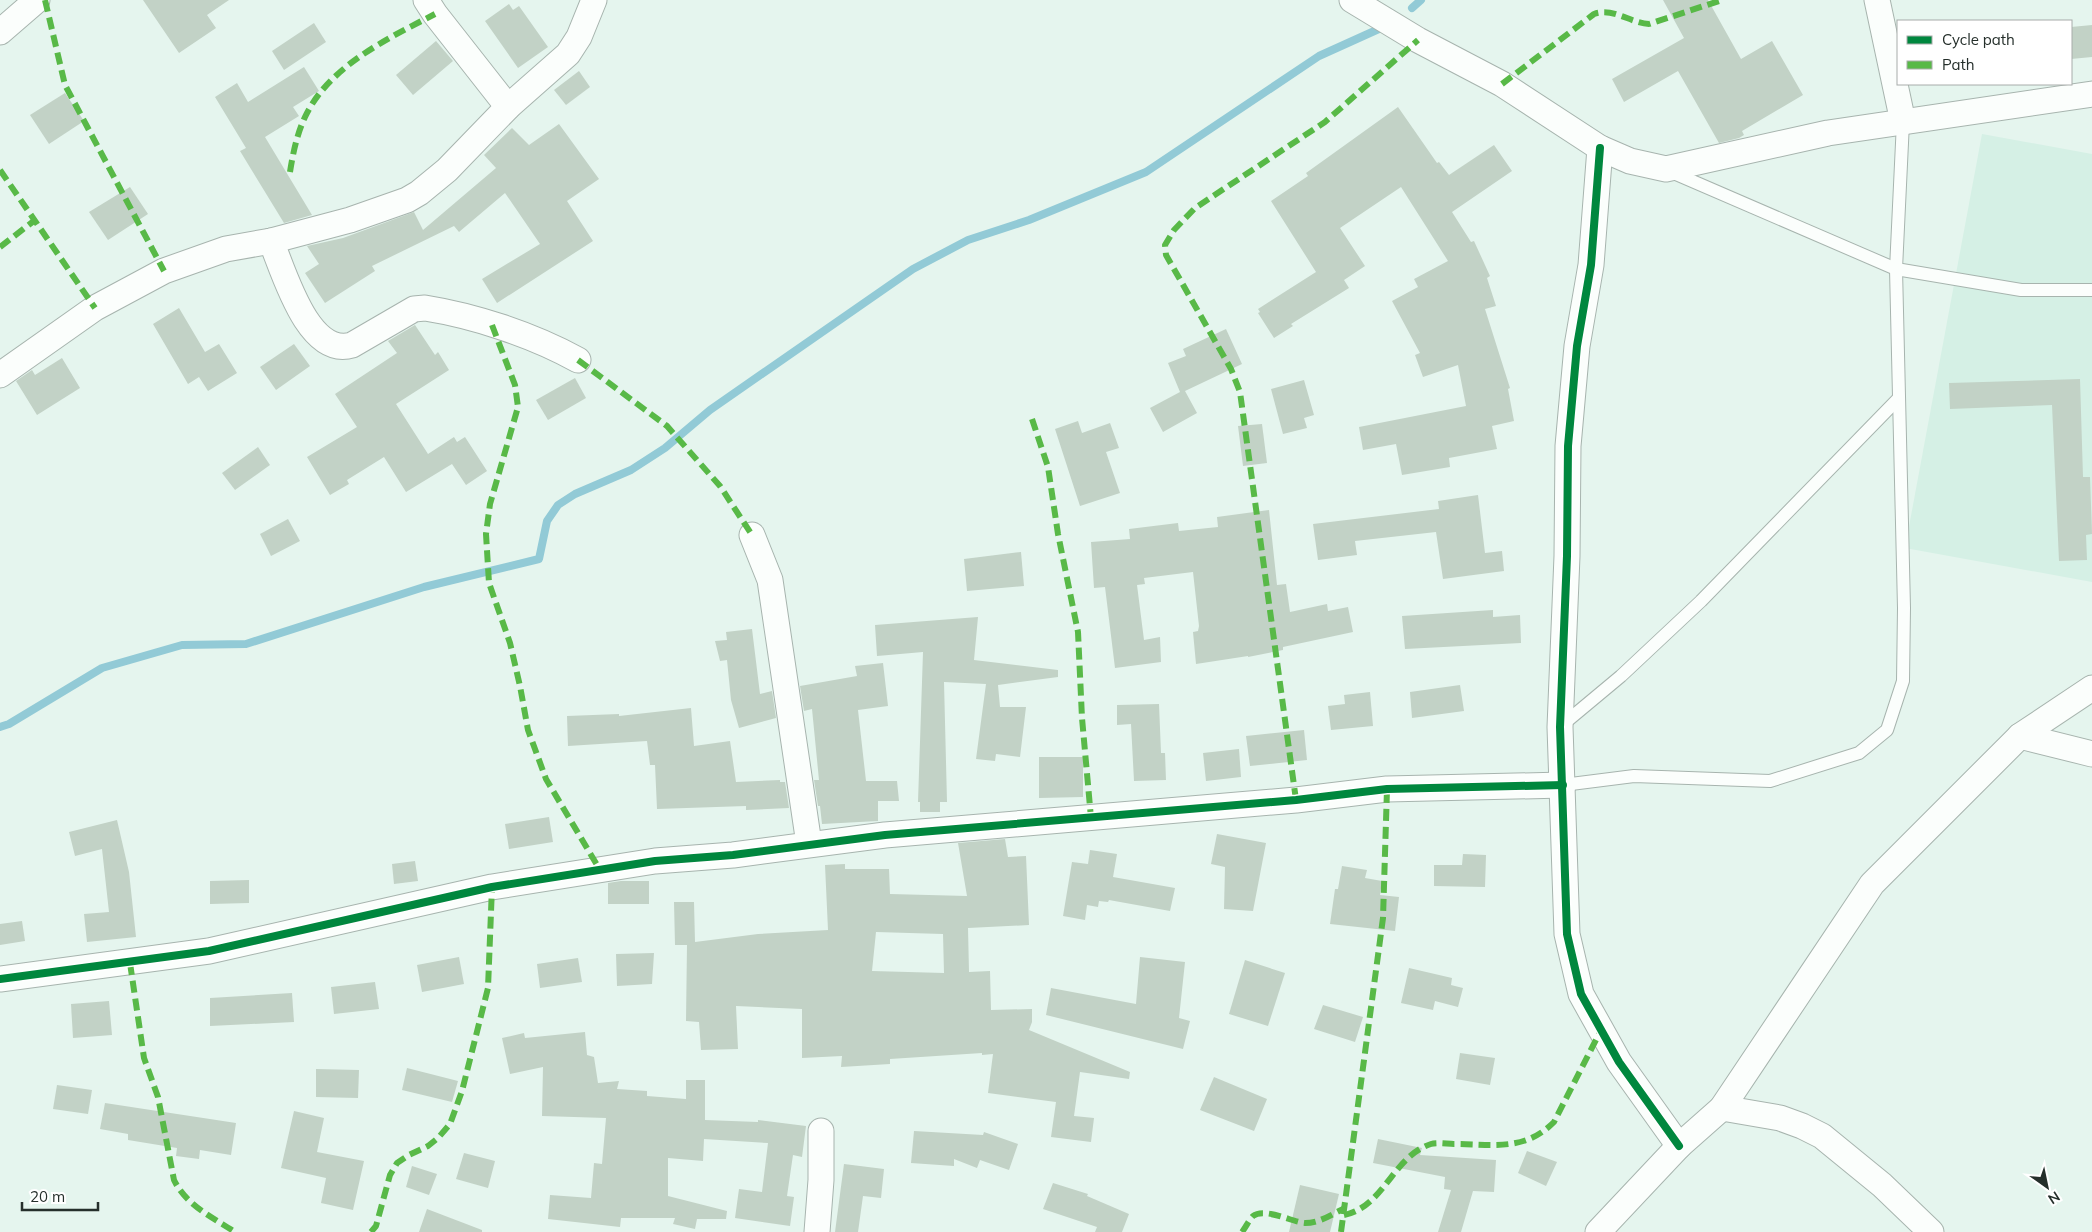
<svg xmlns="http://www.w3.org/2000/svg" width="2092" height="1232" font-family="Mulish,sans-serif">
	<style>
		.built { fill: #d5f0e5 }
		.lines { fill: none; stroke-linecap: round; stroke-linejoin: round }
		.stream { stroke: #92cad6; stroke-width: 8 }
		.building { fill: #c2d2c6; fill-rule: evenodd }
		.service-casing { stroke: #a7b4ae; stroke-width: 14 }
		.minor-casing { stroke: #a7b4ae; stroke-width: 27 }
		.service { stroke: #fbfefc; stroke-width: 12 }
		.minor { stroke: #fbfefc; stroke-width: 25 }
		.quiet { stroke: #58b947; stroke-width: 6; stroke-dasharray: 12 6; stroke-linecap: butt }
		.cycleway-casing { stroke: #fff; stroke-width: 11 }
		.cycleway { stroke: #00873e; stroke-width: 8 }
	</style>
	<rect width="100%" height="100%" fill="#e5f5ee"/>
	<polygon class="built" points="1982,134 2092,154 2092,582 1905,548"/>
	<g class="lines">
		<g class="stream">
			<polyline points="1412,8 1421,0"/>
			<polyline points="0,727 9,724 102,668 182,645 246,644 424,587 539,559 547,521 558,505 575,494 631,470 665,448 710,410 913,269 968,240 1029,220 1146,172 1319,56 1381,28"/>
		</g>
	</g>
	<g class="building">
		<polygon points="143,0 229,0 207,15 216,28 179,53"/>
		<polygon points="1663,0 1708,0 1741,59 1772,41 1803,95 1742,131 1744,135 1739,138 1719,143 1678,71 1624,102 1612,79 1684,38"/>
		<polygon points="509,4 513,10 519,6 548,47 518,68 485,21"/>
		<polygon points="314,23 326,42 284,70 272,51"/>
		<polygon points="2092,25 2092,57 2071,59 2071,27"/>
		<polygon points="436,41 453,61 413,95 396,75"/>
		<polygon points="304,67 319,91 293,107 299,116 265,137 312,215 284,223 240,151 246,148 215,97 237,83 248,102"/>
		<polygon points="579,71 590,87 566,105 554,90"/>
		<polygon points="65,93 84,121 49,144 30,115"/>
		<polygon points="1398,107 1437,163 1439,162 1449,175 1494,145 1512,171 1452,212 1471,242 1474,241 1490,276 1487,278 1496,306 1485,309 1510,388 1508,389 1514,421 1492,426 1497,449 1449,458 1450,467 1402,475 1396,444 1363,450 1359,427 1466,406 1458,365 1423,377 1415,355 1420,353 1392,301 1418,287 1414,279 1448,261 1401,187 1340,228 1365,266 1344,280 1349,288 1291,324 1293,326 1274,338 1258,313 1260,312 1258,309 1316,272 1271,201 1308,176 1306,173"/>
		<polygon points="559,124 599,179 567,201 593,241 497,303 482,279 540,244 505,193 459,232 454,226 372,266 375,271 325,303 305,273 319,264 307,246 343,238 414,212 423,230 496,168 484,155 512,128 529,145"/>
		<polygon points="130,187 148,214 108,240 89,212"/>
		<polygon points="179,308 205,352 219,344 237,373 208,391 199,377 188,384 153,324"/>
		<polygon points="415,325 435,355 438,352 449,370 396,404 428,454 454,437 457,442 465,437 487,471 466,485 452,464 406,492 384,457 347,480 349,484 330,495 307,457 357,427 335,394 397,353 388,341"/>
		<polygon points="1226,329 1242,364 1185,391 1197,413 1163,432 1150,408 1180,392 1168,363 1186,356 1183,349"/>
		<polygon points="294,344 310,366 276,390 260,367"/>
		<polygon points="62,358 80,388 37,415 16,381 32,370 35,375"/>
		<polygon points="575,378 586,398 548,420 536,400"/>
		<polygon points="2080,379 2083,477 2090,477 2092,534 2086,535 2087,560 2059,561 2052,405 1950,409 1949,383"/>
		<polygon points="1304,380 1314,415 1304,418 1307,428 1283,434 1271,389"/>
		<polygon points="1078,421 1082,433 1110,423 1119,448 1106,452 1120,493 1080,506 1055,429"/>
		<polygon points="1262,424 1267,463 1243,466 1238,426"/>
		<polygon points="258,447 270,465 235,490 222,473"/>
		<polygon points="1478,495 1485,553 1502,551 1504,571 1443,579 1436,532 1355,541 1357,555 1318,560 1313,524 1439,509 1438,501"/>
		<polygon points="1269,510 1277,585 1286,584 1290,612 1327,604 1328,611 1348,607 1353,632 1283,647 1283,650 1248,657 1248,656 1196,664 1193,632 1198,631 1199,626 1193,572 1144,578 1145,584 1137,585 1144,640 1160,637 1161,662 1115,668 1105,587 1094,588 1091,542 1130,539 1129,529 1178,523 1179,531 1218,527 1217,517"/>
		<polygon points="288,519 300,541 271,556 260,534"/>
		<polygon points="1021,552 1024,586 967,591 964,559"/>
		<polygon points="1493,610 1493,617 1520,615 1521,643 1405,649 1402,616"/>
		<polygon points="978,617 974,660 1058,670 1058,677 998,685 1000,707 1026,707 1020,757 996,754 995,761 976,759 986,684 944,682 947,802 940,802 940,812 920,812 920,802 918,802 923,652 877,656 875,625"/>
		<polygon points="752,629 760,694 772,691 776,718 739,728 731,700 727,660 720,661 715,641 727,640 726,632"/>
		<polygon points="883,663 888,706 858,710 866,781 897,781 899,801 878,801 878,821 822,824 820,806 818,806 814,780 819,780 812,709 804,711 800,686 857,676 855,666"/>
		<polygon points="1460,685 1464,711 1412,718 1410,692"/>
		<polygon points="1370,692 1373,726 1331,730 1328,706 1345,704 1344,695"/>
		<polygon points="1159,704 1161,753 1165,753 1166,780 1134,781 1131,724 1117,725 1117,705"/>
		<polygon points="691,708 694,746 730,741 736,782 780,780 780,782 785,782 789,808 746,810 746,806 657,809 655,765 650,765 647,741 568,746 567,716 619,714 619,716"/>
		<polygon points="1304,730 1307,760 1250,766 1246,736"/>
		<polygon points="1239,749 1241,777 1206,781 1203,753"/>
		<polygon points="1039,757 1083,757 1083,797 1039,798"/>
		<polygon points="549,817 553,842 509,849 505,824"/>
		<polygon points="117,820 129,872 136,937 87,942 84,914 109,912 102,849 75,856 69,832"/>
		<polygon points="1217,834 1266,843 1253,911 1224,909 1225,867 1211,864"/>
		<path d="M1005,839l3,18 18,-1 3,69 -61,3 1,44 21,-1 1,39 41,-1v13l-3,8 101,42 -1,7 -49,-7 -6,44 20,2 -3,24 -40,-5 5,-35 -68,-9 5,-39 -11,1v-2l-92,6v5l-49,3 1,-11 -40,2v-49l-66,-3 2,43 -37,1 -2,-28 -13,-1 1,-76h-12l-1,-43h20l1,40 63,-8 70,-4 -3,-65 20,-1v5h44l1,25 77,2 -9,-53zM876,932l67,2 1,39 -72,-2z"/>
		<polygon points="1090,850 1117,854 1113,877 1175,888 1170,911 1109,900 1108,902 1099,901 1098,907 1087,905 1085,920 1063,916 1072,862 1088,864"/>
		<polygon points="1463,854 1486,855 1485,887 1434,886 1434,865 1462,865"/>
		<polygon points="415,861 418,881 394,884 392,864"/>
		<polygon points="1342,866 1367,870 1365,878 1382,881 1380,895 1399,897 1395,931 1330,924 1335,889 1338,889"/>
		<polygon points="249,880 249,903 210,904 210,881"/>
		<polygon points="621,881 649,881 649,904 608,904 608,883"/>
		<polygon points="22,921 25,941 0,945 0,924"/>
		<polygon points="654,953 652,984 617,986 616,954"/>
		<polygon points="459,957 464,984 422,992 417,965"/>
		<polygon points="1140,957 1185,962 1179,1018 1190,1021 1183,1049 1046,1015 1051,988 1136,1004"/>
		<polygon points="578,958 582,982 540,988 537,964"/>
		<polygon points="1245,960 1285,973 1268,1026 1229,1014"/>
		<polygon points="1409,968 1452,978 1451,985 1463,988 1458,1007 1435,1001 1433,1010 1401,1003"/>
		<polygon points="375,982 379,1009 334,1014 331,987"/>
		<polygon points="292,993 294,1022 210,1026 210,998"/>
		<polygon points="109,1001 112,1035 73,1038 71,1004"/>
		<polygon points="1323,1005 1363,1017 1355,1042 1314,1029"/>
		<polygon points="585,1032 587,1055 594,1057 598,1083 619,1081 617,1089 647,1091 647,1096 686,1099 686,1080 705,1080 705,1120 758,1122 758,1120 806,1126 802,1157 793,1155 787,1196 794,1197 790,1226 735,1218 739,1189 762,1192 768,1143 704,1139 703,1161 668,1158 668,1196 727,1211 726,1219 697,1219 695,1229 673,1224 675,1218 621,1218 620,1227 548,1219 550,1195 591,1198 594,1163 602,1164 606,1118 542,1116 543,1067 510,1074 502,1038 524,1033 525,1038"/>
		<polygon points="1460,1053 1495,1058 1490,1085 1456,1079"/>
		<polygon points="407,1068 458,1081 452,1102 402,1090"/>
		<polygon points="316,1069 359,1070 358,1098 316,1097"/>
		<polygon points="1214,1077 1267,1099 1254,1131 1200,1110"/>
		<polygon points="57,1085 92,1090 88,1114 53,1109"/>
		<polygon points="105,1103 236,1123 231,1155 200,1150 199,1159 176,1156 177,1148 128,1140 128,1134 100,1129"/>
		<polygon points="294,1111 324,1118 317,1152 364,1161 353,1210 321,1203 326,1178 281,1168"/>
		<polygon points="914,1131 983,1135 984,1132 1018,1144 1009,1170 980,1160 977,1168 954,1159 954,1166 911,1163"/>
		<polygon points="1378,1139 1422,1148 1420,1155 1496,1160 1494,1192 1473,1191 1461,1232 1438,1232 1451,1190 1444,1189 1445,1177 1373,1163"/>
		<polygon points="1527,1151 1557,1162 1546,1186 1518,1173"/>
		<polygon points="464,1153 495,1161 488,1188 456,1179"/>
		<polygon points="844,1164 884,1169 881,1198 863,1196 858,1232 835,1232"/>
		<polygon points="412,1166 437,1174 429,1195 406,1187"/>
		<polygon points="1053,1183 1088,1194 1087,1196 1129,1214 1122,1232 1095,1232 1097,1227 1043,1209"/>
		<polygon points="1300,1185 1339,1194 1330,1232 1289,1232"/>
		<polygon points="427,1209 482,1230 482,1232 419,1232"/>
	</g>
	<g class="lines">
		<defs>
			<g id="service">
				<polyline points="1669,171 1896,269 2021,290 2092,290"/>
				<polyline points="1561,726 1621,676 1701,601 1898,399"/>
				<polyline points="1563,785 1634,776 1770,781 1859,753 1887,730 1903,681 1904,608 1896,269 1903,122"/>
			</g>
			<g id="minor">
				<polyline points="426,0 435,14 508,107"/>
				<polyline points="1352,0 1418,40 1502,84 1600,148 1630,161 1666,169 1828,133 2092,94"/>
				<polyline points="1877,0 1903,122"/>
				<polyline points="0,32 37,0"/>
				<polyline points="1600,148 1591,265 1577,346 1568,446 1567,556 1560,727 1567,934 1581,994 1619,1062 1679,1146"/>
				<path d="M271,241c13,31 37,117 81,104l62,-36 11,-1c50,8 108,27 153,52"/>
				<polyline points="0,375 95,308 164,271 226,249 271,241 350,220 407,200 419,193 447,170 508,107 568,54 579,37 594,0"/>
				<polyline points="752,535 770,580 809,844"/>
				<polyline points="2020,736 2092,754"/>
				<polyline points="0,979 209,951 492,887 655,861 733,855 885,835 1296,800 1387,789 1563,785"/>
				<polyline points="1722,1108 1780,1118 1802,1126 1822,1136 1882,1185 1931,1232"/>
				<polyline points="817,1232 821,1180 821,1131"/>
				<polyline points="1598,1232 1679,1146 1722,1108 1872,884 2020,736 2092,688"/>
			</g>
		</defs>
		<use href="#service" class="service-casing"/>
		<use href="#minor" class="minor-casing"/>
		<use href="#service" class="service"/>
		<use href="#minor" class="minor"/>
		<g class="quiet">
			<polyline points="45,0 65,85 164,271"/>
			<path d="M1502,84l92,-70c19,-7 36,9 55,10l73,-24"/>
			<polyline points="0,170 95,308"/>
			<path d="M290,172c3,-19 7,-38 15,-55 24,-51 82,-78 130,-103"/>
			<polyline points="0,247 35,220"/>
			<polyline points="492,325 515,385 518,407 490,504 486,534 489,583 510,643 520,686 528,730 546,779 600,870"/>
			<polyline points="578,360 667,426 720,486 752,535"/>
			<polyline points="1032,419 1048,467 1058,534 1078,632 1082,718 1091,818"/>
			<polyline points="1296,800 1240,392 1231,369 1166,255 1165,245 1174,230 1195,208 1325,122 1418,40"/>
			<path d="M130,963l14,95 14,39 16,83c12,25 38,37 61,52"/>
			<path d="M1344,1215c40,-8 49,-59 87,-71 6,-2 16,0 23,0 39,0 70,8 100,-22l47,-92"/>
			<polyline points="371,1232 376,1226 390,1175 397,1163 409,1155 428,1146 438,1138 450,1124 462,1091 488,988 492,887"/>
			<path d="M1242,1232c4,-5 7,-12 11,-16 11,-9 39,6 52,7 15,0 27,-9 40,-15"/>
			<polyline points="1341,1232 1383,918 1387,789"/>
		</g>
		<defs>
			<g id="cycleway">
				<polyline points="1600,148 1591,265 1577,346 1568,446 1567,556 1560,727 1567,934 1581,994 1619,1062 1679,1146"/>
				<polyline points="0,979 209,951 492,887 655,861 733,855 885,835 1296,800 1387,789 1563,785"/>
			</g>
		</defs>
		<use href="#cycleway" class="cycleway-casing"/>
		<use href="#cycleway" class="cycleway"/>
	</g>
	<rect x="1897" y="20" width="175" height="65" fill="#ffffff" stroke="#a8acaa"/>
	<rect x="1907" y="36" width="25" height="8" fill="#00873e" stroke="#a8acaa"/>
	<text x="1942" y="45" font-size="15" fill="#252f2b">Cycle path</text>
	<rect x="1907" y="61" width="25" height="8" fill="#58b947" stroke="#a8acaa"/>
	<text x="1942" y="70" font-size="15" fill="#252f2b">Path</text>
	<g transform="translate(2047 1187) rotate(147)" stroke="#ffffff" stroke-width="4" paint-order="stroke">
	<path d="M0-4L9 19L0 12L-9 19Z" fill="#252f2b"/>
	<text y="-8" font-size="14" font-weight="bold" text-anchor="middle" fill="#252f2b">N</text>
	</g>
	<path d="M22 1202v8h76v-8" fill="none" stroke="#252f2b" stroke-width="2.5"/>
	<text x="30" y="1202" font-size="15" fill="#252f2b" stroke="#ffffff" stroke-width="4" paint-order="stroke">20 m</text>
</svg>
